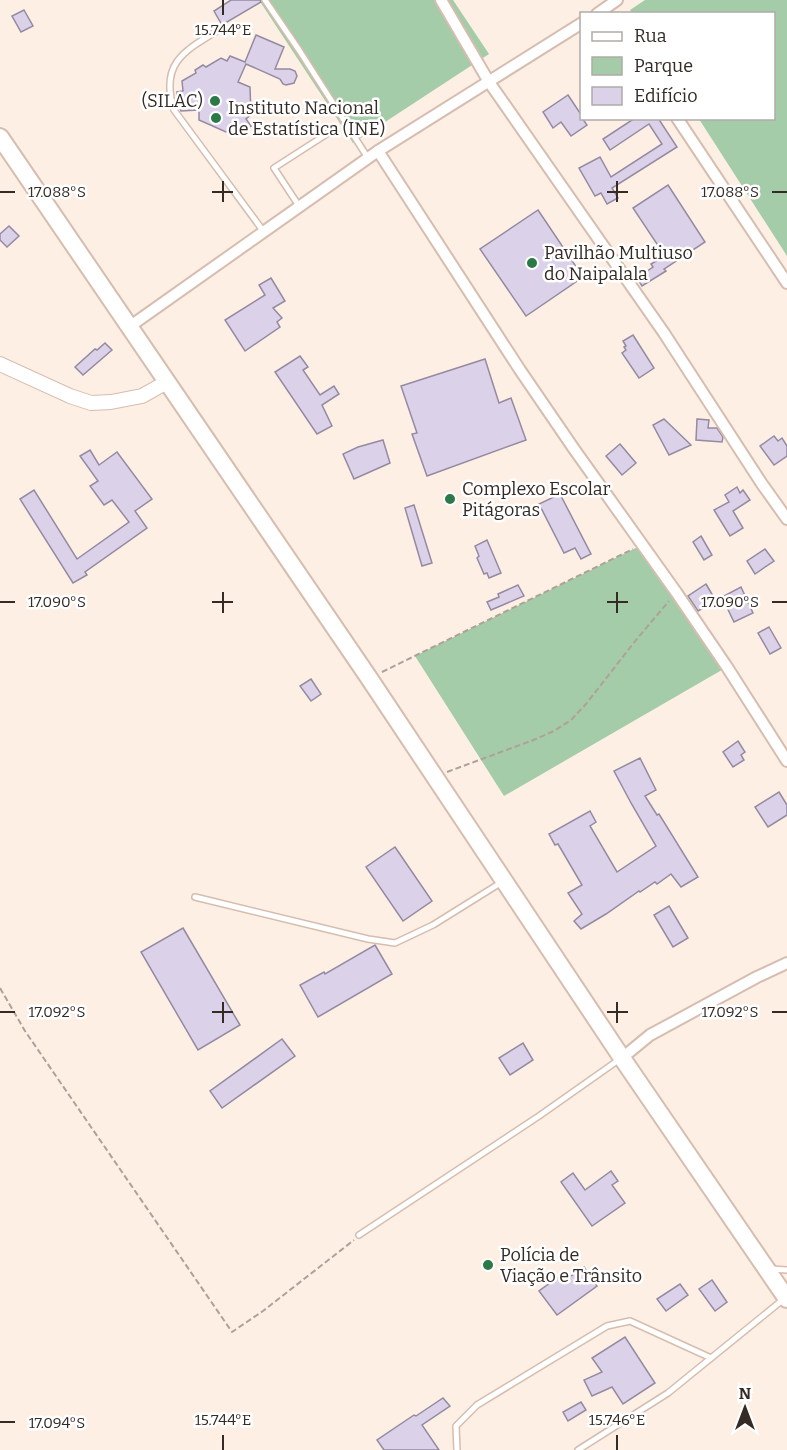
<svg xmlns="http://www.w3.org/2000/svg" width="787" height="1450" font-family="Bitter,serif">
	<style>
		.green { fill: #a4cca8 }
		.building { fill: #dbd1e9; stroke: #948aa1; stroke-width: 1.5 }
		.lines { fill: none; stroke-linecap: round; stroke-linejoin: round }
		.service-casing { stroke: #d6bdae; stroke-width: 8 }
		.minor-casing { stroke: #d6bdae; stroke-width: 14 }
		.tertiary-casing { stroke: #d6bdae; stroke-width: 16 }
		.primary-casing { stroke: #d6bdae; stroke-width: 20 }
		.path { stroke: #aea199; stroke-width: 2; stroke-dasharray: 6 3; stroke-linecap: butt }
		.service { stroke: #fff; stroke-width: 5 }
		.minor { stroke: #fff; stroke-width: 10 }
		.tertiary { stroke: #fff; stroke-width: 14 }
		.primary { stroke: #fff; stroke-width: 16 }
		.ticks { fill: none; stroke: #342b25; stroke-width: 2 }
		.poi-dot { fill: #2c7948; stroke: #fff; stroke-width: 2 }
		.labels { text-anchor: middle; stroke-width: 5; stroke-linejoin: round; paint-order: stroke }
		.poi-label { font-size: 18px; fill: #342b25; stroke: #fff; text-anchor: start }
		.ticks-label { font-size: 15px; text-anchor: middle; fill: #342b25; stroke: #fff; stroke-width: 5; stroke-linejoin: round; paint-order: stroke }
	</style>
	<rect width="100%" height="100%" fill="#feefe5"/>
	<g class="green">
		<polygon points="259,0 453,0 489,54 353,143"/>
		<polygon points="645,0 787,0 787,256 699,119 774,118 774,14 632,13 630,10"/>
		<polygon points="642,545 727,667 504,796 415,656"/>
	</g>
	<g class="building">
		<polygon points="231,0 260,0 261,2 222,25 214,11"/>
		<polygon points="24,10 33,26 21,32 12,16"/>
		<polygon points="256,35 284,47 275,69 290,69 295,71 297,76 294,83 286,85 283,84 280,79 246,64 238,82 250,87 251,115 246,119 251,126 236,136 232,130 226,132 199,120 199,110 181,111 177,102 177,92 183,91 182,81 196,73 195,70 203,65 206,67 221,58 227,61 230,56 245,62"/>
		<polygon points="568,95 582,116 582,118 587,125 571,136 561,122 553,128 543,112"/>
		<polygon points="635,118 658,118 677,147 612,188 618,198 607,204 601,193 595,196 579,168 600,157 611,177 662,144 649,124 610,150 603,139"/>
		<polygon points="668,185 705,242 664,269 666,271 642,286 637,278 653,267 651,264 665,256 633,208"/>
		<polygon points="538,210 583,277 526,316 480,249"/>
		<polygon points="9,226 19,236 7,247 0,240 0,234"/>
		<polygon points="271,278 285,301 273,308 282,318 277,322 280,327 245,351 225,320 265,295 259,285"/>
		<polygon points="633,335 654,368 639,378 622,353 626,350 624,347 626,346 623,341"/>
		<polygon points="105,343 112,350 83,375 75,367 95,349 97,350"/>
		<polygon points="300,356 308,367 303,370 320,395 334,386 339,394 322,405 332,426 317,434 275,372"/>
		<polygon points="485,359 499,403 511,398 526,440 427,476 412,434 417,433 401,386"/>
		<polygon points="664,419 691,445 669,455 653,425"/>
		<polygon points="697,419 709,420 708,428 717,428 723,437 722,442 696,440"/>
		<polygon points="774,436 778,441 782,438 787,446 787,456 774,465 760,446"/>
		<polygon points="383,440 390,463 354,479 343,454 358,447"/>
		<polygon points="620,444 636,463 622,475 606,456"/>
		<polygon points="90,450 99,465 117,452 152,499 135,511 147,528 85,572 87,575 73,583 20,499 34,490 77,559 129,522 112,500 104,505 90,486 98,481 80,456"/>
		<polygon points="737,487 740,493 743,490 750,500 733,511 743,528 730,536 714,510 729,502 725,495"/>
		<polygon points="560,494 591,554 581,559 575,548 564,553 539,504"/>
		<polygon points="414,505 432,563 422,566 405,508"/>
		<polygon points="701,536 712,555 704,560 693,542"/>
		<polygon points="487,540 501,573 489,578 487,573 484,574 477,558 479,556 475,546"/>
		<polygon points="765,549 774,561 755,574 747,561"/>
		<polygon points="706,584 716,601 698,611 688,596"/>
		<polygon points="518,585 524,596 491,610 487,602 499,597 498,594"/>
		<polygon points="741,587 753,613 734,622 722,597"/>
		<polygon points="769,627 781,648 770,654 758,633"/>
		<polygon points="311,679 321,694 311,701 300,686"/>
		<polygon points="738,741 745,752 741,755 744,760 733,767 723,752"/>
		<polygon points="640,758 656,790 645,796 657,815 659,814 698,877 681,887 671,874 657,884 655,882 640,892 639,891 606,914 581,929 574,921 582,914 568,893 582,885 558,844 555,845 549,834 590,811 596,822 590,826 617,872 656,846 631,803 614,771"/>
		<polygon points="779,792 787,805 787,815 768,827 755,807"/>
		<polygon points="395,847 432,901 403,921 366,867"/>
		<polygon points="669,906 688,938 673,947 654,915"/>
		<polygon points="183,928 240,1025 198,1050 141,952"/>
		<polygon points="375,945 392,974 318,1017 300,985 324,972 325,974"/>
		<polygon points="282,1039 295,1056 222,1108 210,1091"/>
		<polygon points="523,1043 533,1060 510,1075 499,1058"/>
		<polygon points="611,1171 618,1181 612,1185 625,1203 592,1226 561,1182 573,1173 585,1190"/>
		<polygon points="584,1267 597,1286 557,1315 539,1291 561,1275 565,1280"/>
		<polygon points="712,1280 727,1302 715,1311 699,1289"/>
		<polygon points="680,1284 688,1295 666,1311 657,1299"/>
		<polygon points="625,1337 655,1383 623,1404 612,1387 592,1396 584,1380 602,1372 592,1358"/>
		<polygon points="443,1398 450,1406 422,1425 439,1450 384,1450 377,1440 414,1415 416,1416"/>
		<polygon points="581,1402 586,1410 568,1421 563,1412"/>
	</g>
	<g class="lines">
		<defs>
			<g id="service">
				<polyline points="265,0 299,50 368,158"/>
				<path d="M217,31c-35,21 -57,34 -43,79l90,122"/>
				<polyline points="299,206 274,168 333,130"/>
				<polyline points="195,897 368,939 395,943 433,925 502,882"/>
				<polyline points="359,1235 539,1116 620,1059"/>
				<polyline points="771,1269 787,1270"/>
				<polyline points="457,1450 456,1426 477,1405 607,1326 630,1321 711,1358"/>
				<polyline points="578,1450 668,1393 785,1298"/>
			</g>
			<g id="minor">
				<polyline points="441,0 489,82 664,333 762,484 787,519"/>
				<polyline points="597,14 617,0"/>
				<polyline points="677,118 787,283"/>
				<polyline points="378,151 520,370 574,449 676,592 727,667 787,761"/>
				<polyline points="129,327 378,151 582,23"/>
				<polyline points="622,1058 650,1035 757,977 787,963"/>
			</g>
			<polyline id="tertiary" points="0,364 70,396 91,403 111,402 142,396 167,382"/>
			<polyline id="primary" points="0,137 369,678 622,1058 787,1299"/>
		</defs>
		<use href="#service" class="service-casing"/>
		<use href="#minor" class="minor-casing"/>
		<use href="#tertiary" class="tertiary-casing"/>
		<use href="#primary" class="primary-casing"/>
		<g class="path">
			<polyline points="382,672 633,549"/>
			<polyline points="447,772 536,739 554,731 571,720 586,704 636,640 669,601"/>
			<polyline points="0,988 25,1031 232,1332 263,1311 354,1240"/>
		</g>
		<use href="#service" class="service"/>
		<use href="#minor" class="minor"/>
		<use href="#tertiary" class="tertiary"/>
		<use href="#primary" class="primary"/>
	</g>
	<path class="ticks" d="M223,0v15M223,181v21M617,181v21M0,192h15M212,192h21M607,192h21M772,192h15M223,592v21M617,592v21M0,602h15M212,602h21M607,602h21M772,602h15M223,1002v21M617,1002v21M0,1012h15M212,1012h21M607,1012h21M772,1012h15M0,1422h15M223,1435v15M617,1435v15"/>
	<g class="poi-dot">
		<circle cx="215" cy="101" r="6"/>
		<circle cx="216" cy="118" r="6"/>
		<circle cx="532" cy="263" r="6"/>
		<circle cx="450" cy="499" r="6"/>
		<circle cx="488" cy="1265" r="6"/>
	</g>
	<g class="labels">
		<g class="poi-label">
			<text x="203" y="107" text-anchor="end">(SILAC)</text>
			<text x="228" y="114">Instituto Nacional<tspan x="228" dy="21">de Estatística (INE)</tspan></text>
			<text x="544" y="259">Pavilhão Multiuso<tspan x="544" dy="21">do Naipalala</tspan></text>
			<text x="462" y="495">Complexo Escolar<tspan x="462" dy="21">Pitágoras</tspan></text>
			<text x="500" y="1261">Polícia de<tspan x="500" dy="21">Viação e Trânsito</tspan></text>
		</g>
	</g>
	<g class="ticks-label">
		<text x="223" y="35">15.744°E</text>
		<text x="57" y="197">17.088°S</text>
		<text x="730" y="197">17.088°S</text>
		<text x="57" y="607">17.090°S</text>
		<text x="730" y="607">17.090°S</text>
		<text x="57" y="1017">17.092°S</text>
		<text x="730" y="1017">17.092°S</text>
		<text x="223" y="1425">15.744°E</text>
		<text x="617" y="1425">15.746°E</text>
		<text x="57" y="1428">17.094°S</text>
	</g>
	<rect x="580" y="12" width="195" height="108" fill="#ffffff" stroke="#aeaaa8" stroke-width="1.5"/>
	<rect x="592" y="32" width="30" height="9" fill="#ffffff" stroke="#aeaaa8" stroke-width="1.5"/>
	<text x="634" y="42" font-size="18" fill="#342b25">Rua</text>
	<rect x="592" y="57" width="30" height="18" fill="#a4cca8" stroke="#aeaaa8" stroke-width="1.5"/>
	<text x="634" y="72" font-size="18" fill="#342b25">Parque</text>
	<rect x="592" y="87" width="30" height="18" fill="#dbd1e9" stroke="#aeaaa8" stroke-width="1.5"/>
	<text x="634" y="102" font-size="18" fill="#342b25">Edifício</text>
	<g transform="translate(745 1408)" stroke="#ffffff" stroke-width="4.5" paint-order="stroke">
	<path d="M0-4.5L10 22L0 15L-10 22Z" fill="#342b25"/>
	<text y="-9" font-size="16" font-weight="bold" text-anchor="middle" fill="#342b25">N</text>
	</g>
</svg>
